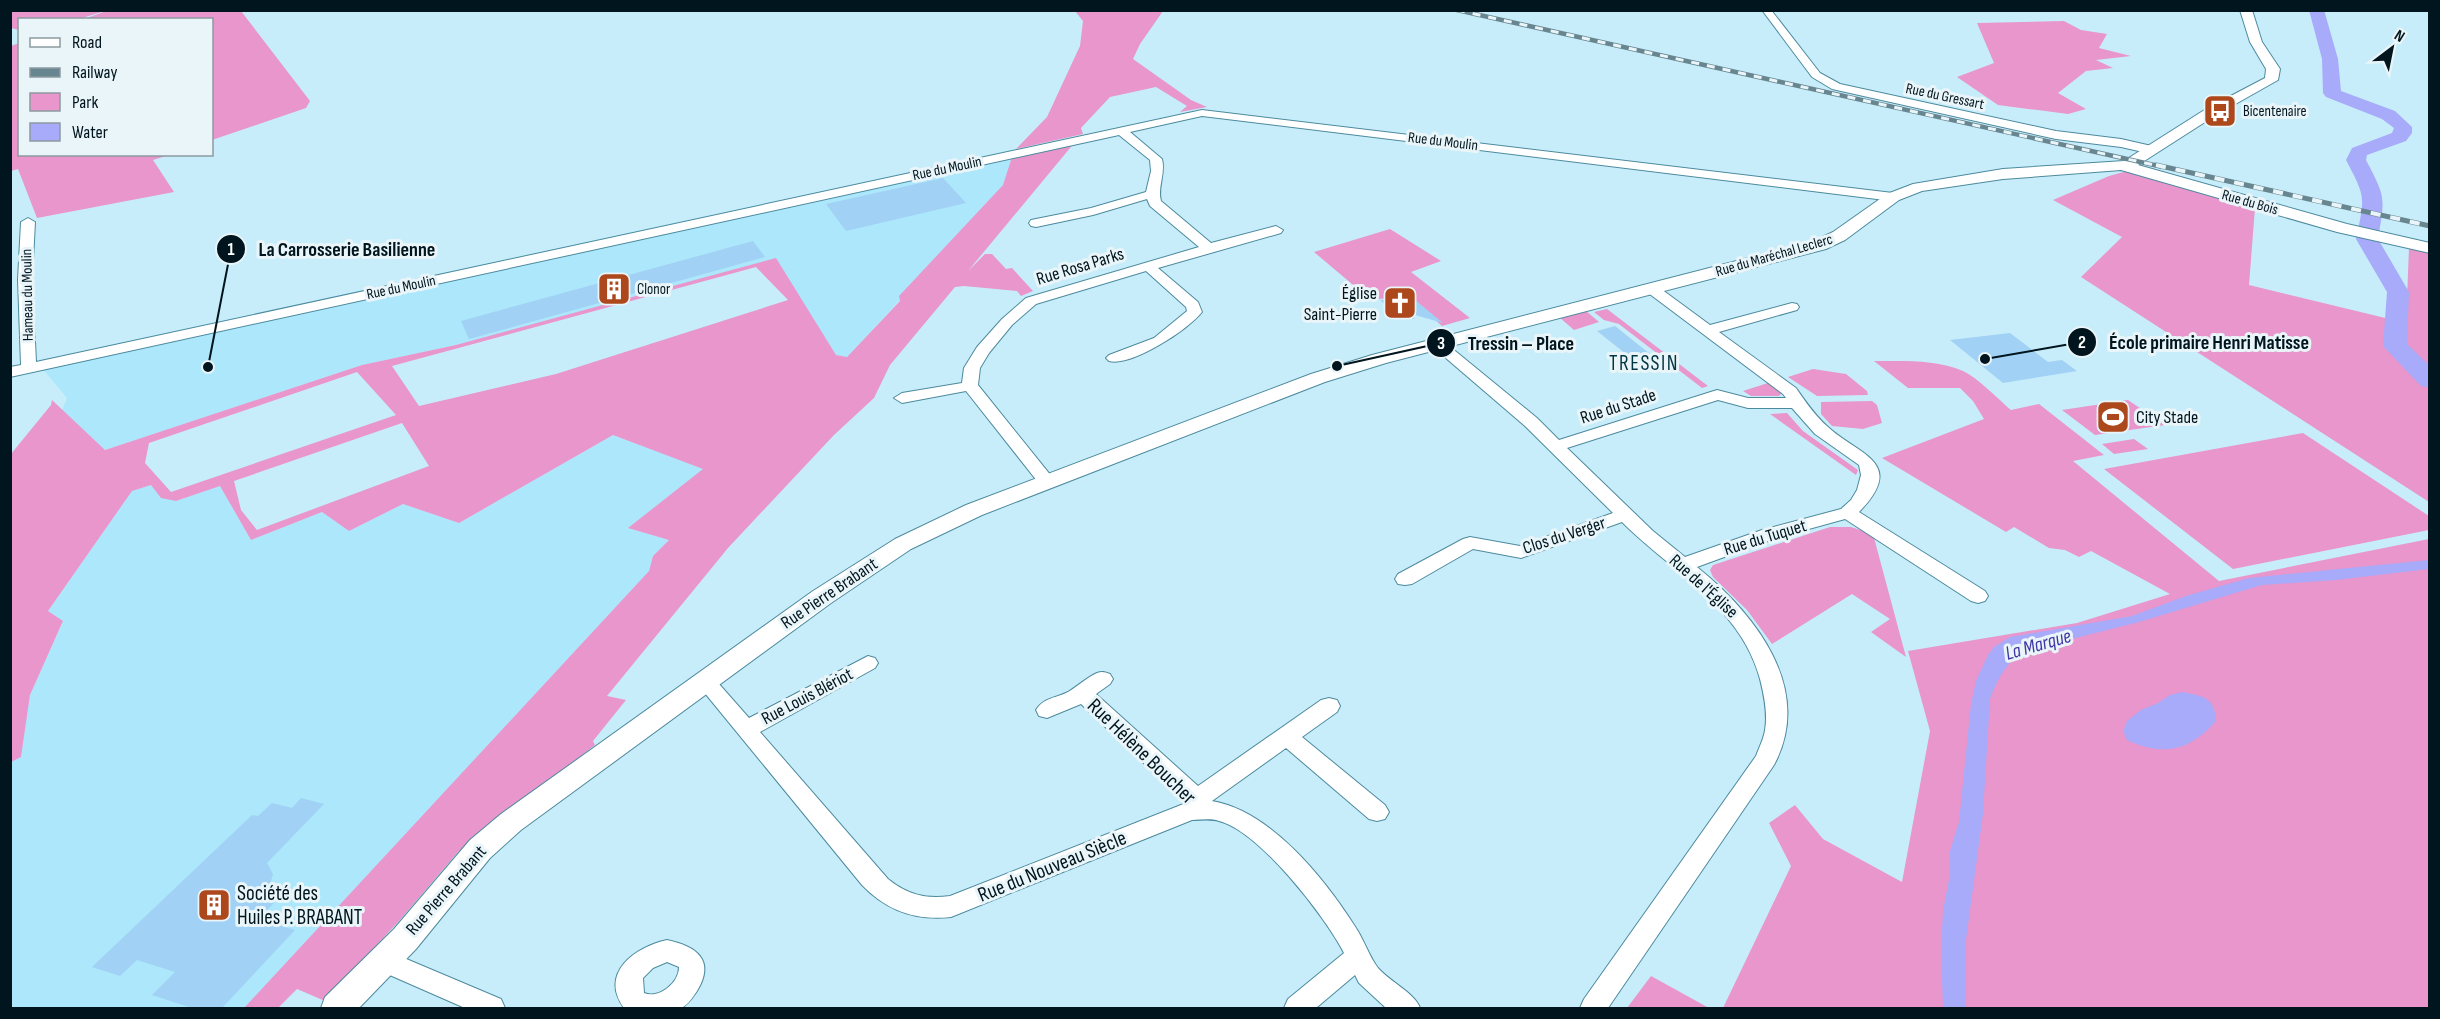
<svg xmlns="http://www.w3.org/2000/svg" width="2440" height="1019" font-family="'Sofia Sans Condensed',sans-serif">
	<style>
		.built { fill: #ade7fb }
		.green { fill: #e896cb; fill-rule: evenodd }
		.water { fill: #a7abfa }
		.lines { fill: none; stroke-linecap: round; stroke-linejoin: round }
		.river { fill: #a7abfa; fill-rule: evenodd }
		.building { fill: #a1d1f4 }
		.minor-casing { stroke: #4c8a9e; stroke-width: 2 }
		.tertiary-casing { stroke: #4c8a9e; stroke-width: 2 }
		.minor { fill: #fff; fill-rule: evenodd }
		.tertiary { fill: #fff; fill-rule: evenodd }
		.rail-far1-casing { stroke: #688690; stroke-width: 4.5 }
		.rail-casing { stroke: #688690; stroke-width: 5 }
		.rail-far1 { stroke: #e9f5f9; stroke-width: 3; stroke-dasharray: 8; stroke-linecap: butt }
		.rail { stroke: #e9f5f9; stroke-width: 4; stroke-dasharray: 10; stroke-linecap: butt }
		.labels { text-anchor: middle; stroke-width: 6; stroke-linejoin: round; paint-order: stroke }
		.far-street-label { font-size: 15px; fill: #00151d; stroke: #e9f5f9 }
		.far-poi-label { font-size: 15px; fill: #00151d; stroke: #e9f5f9; text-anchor: start }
		.street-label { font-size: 18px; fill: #00151d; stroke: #e9f5f9 }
		.poi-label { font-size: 18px; fill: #00151d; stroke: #e9f5f9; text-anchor: end }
		.water-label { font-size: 20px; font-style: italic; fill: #4235a4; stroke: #e9f5f9 }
		.quarter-label { font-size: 21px; letter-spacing: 1.5px; fill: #003543; stroke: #e9f5f9 }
		.near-street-label { font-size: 21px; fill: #00151d; stroke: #e9f5f9 }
		.near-poi-label { font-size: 21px; fill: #00151d; stroke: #e9f5f9; text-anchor: start }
		.leader { fill: none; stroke: #00151d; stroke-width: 2 }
		.callout-dot { fill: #00151d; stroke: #e9f5f9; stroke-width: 2 }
		.mark-label { font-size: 18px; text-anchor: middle; font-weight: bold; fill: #fff }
		.callout-label { font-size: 20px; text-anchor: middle; font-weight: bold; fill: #00151d; stroke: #e9f5f9; stroke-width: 6; stroke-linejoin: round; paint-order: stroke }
	</style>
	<rect width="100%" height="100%" fill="#c8edfa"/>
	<g class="built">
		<polygon points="1016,149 1003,185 899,296 900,300 847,357 836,355 775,259 456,345 362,365 105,450 62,410 67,398 36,361"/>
		<polygon points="613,435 704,469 628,528 669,540 653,556 649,571 244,1008 11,1008 11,762 21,757 30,695 63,622 48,611 132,491 151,485 176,501 220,486 251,540 322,512 349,531 403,504 459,523"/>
	</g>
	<g class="green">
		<polygon points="11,10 105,10 105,11 79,19 20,20 19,30 11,28"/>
		<polygon points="109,10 241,11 310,101 306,108 212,140 212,20 84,19"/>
		<polygon points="1075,11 1163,11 1140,44 1133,59 1191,100 1207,107 1180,112 1187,106 1156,87 1110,97 1081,128 1083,134 1016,149 1047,117 1080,46 1083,21"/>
		<polygon points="2064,21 2081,30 2107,34 2099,48 2131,56 2096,60 2113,68 2086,71 2058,93 2086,109 2068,114 1998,105 1957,77 1994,63 1977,23"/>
		<polygon points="19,43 20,154 169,155 153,160 174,192 37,218 18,169 11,171 11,46"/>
		<path d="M1075,142l-107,129 17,-17h7l14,15 6,-1 21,23 -12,5 -4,-5 -53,-5 -9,1 -65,78 -16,33 -40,37 -106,113 -121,148 19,4 -33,41 2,4 -137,107 -59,69 -74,80 -28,-12 -19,19h-34l405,-437 4,-15 16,-16 -41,-12 75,-59 -90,-34 -154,88 -56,-19 -54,27 -27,-19 -71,28 -31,-54 -44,15 -15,-3 -10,-13 -19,6 -84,120 15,10 -33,74 -9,62 -10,5v-308l40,-49 1,-5 53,50 257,-85 94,-20 320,-87 60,97 11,2 53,-56 -1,-5 104,-111 9,-28zM756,267l32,33 -232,74 -137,32 -27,-40zM357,372l39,43 -225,77 -26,-29 4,-20zM402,423l27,43 -172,64 -16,-20 -7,-29z"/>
		<polygon points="2127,171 2255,208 2249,285 2406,323 2409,248 2429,252 2429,502 2081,277 2122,237 2053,200 2109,176"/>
		<polygon points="1390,229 1441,261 1411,272 1470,318 1442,326 1398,287 1384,291 1384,295 1388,298 1371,300 1314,252"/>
		<polygon points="1607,309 1708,386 1702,388 1619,324 1604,320 1594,312"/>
		<polygon points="1586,311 1599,322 1574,330 1559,317"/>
		<path d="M1874,361c28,0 62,-2 89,10 15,7 34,27 48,39l28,-6 65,51 -31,6 146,120 210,-42v469h-706l68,-142 -22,-43 26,-18 28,34 79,43 28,-151 -22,-80 169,-28 93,-29 -79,-43 -12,6 -14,-7 -16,-2 -35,-21 -8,5 -124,-74 102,-39 -11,-18 -13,-13h-52z"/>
		<polygon points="1813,369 1846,374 1867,391 1868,395 1817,396 1788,377"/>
		<polygon points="1771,382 1784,391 1779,396 1751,396 1743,391"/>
		<polygon points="2128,400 2165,425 2095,435 2062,410"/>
		<polygon points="1872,401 1877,405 1882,423 1863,429 1832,426 1821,414 1821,402"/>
		<polygon points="1787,413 1803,431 1858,470 1856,475 1770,414"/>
		<polygon points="2303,433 2429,516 2429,530 2233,569 2104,469"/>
		<polygon points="2134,439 2148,449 2114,454 2102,444"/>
		<polygon points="1830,527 1851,527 1873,534 1906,657 1871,632 1890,619 1852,594 1772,644 1747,610 1713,577 1710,570 1713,565"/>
		<polygon points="1651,976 1709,1008 1627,1008"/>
	</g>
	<g class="water">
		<path d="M2429,560v9l-93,11 -74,5 -123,37 -83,21 -38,12c-14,12 -22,27 -28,44l-7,115 -17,126v68h-23l-2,-58 2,-40 6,-30 1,-29 9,-29 12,-118 5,-23 12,-26 6,-8 16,-10 122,-21 54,-20 63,-18z"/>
		<path d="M2182,692c22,4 33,6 34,29 -26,30 -53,36 -89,19l-4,-9 4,-10 14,-11 17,-7 12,-8z"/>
	</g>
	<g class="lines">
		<path class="river" d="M2309,10h15l14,49 3,32 54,20 17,16v6l-6,8 -39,14 -1,5c20,38 19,37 12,79l31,53 -2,52 23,22v22l-9,-2 -38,-40 4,-54 -31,-53c9,-42 10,-41 -10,-79l6,-12 40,-15 2,-5 -12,-9 -56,-22 -3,-4 -1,-34z"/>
	</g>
	<g class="building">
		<polygon points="943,178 966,203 846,231 826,204"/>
		<polygon points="753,241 765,257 469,339 461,321"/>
		<polygon points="1389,289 1402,289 1443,323 1415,315 1414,319 1398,316 1380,300 1389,299"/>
		<polygon points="1615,326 1645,350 1668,367 1640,365 1597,331"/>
		<polygon points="2010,333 2048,362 2062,360 2077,371 2003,383 1950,340"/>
		<polygon points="301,798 324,804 267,863 273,874 269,888 284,892 259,919 295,930 222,1008 192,1008 152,995 175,972 137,960 120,976 92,967 252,815 258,816 272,803 292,808"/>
	</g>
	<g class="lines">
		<defs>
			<g id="minor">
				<polygon points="1762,10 1771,10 1820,73 1840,84 2056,131 2121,139 2156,147 2158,150 2152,154 2121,147 2056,139 1832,89 1812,77"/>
				<path d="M1202,110l691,83 6,4 -6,4 -691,-85 -72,16 32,27c4,15 -5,28 -1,42l50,42 65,-17 7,4 -2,3 -123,35 40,34 4,10c-14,18 -71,55 -93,49l-3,-3 3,-3 45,-17 33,-27 -1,-4 -40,-36 -110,33 -24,21 -23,28 -9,15 -2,17 78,97 -3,4h-12l-75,-95 -64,12 -8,-5 8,-5 60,-10 2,-15 13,-21 25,-28 24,-21 173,-51 -49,-41 -3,-7 -54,16 -57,12 -5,-1 -2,-3 2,-3 60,-12 55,-16 5,-21 -1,-11 -31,-25 -1109,242v-10l11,-2 -3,-85 3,-58 7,-4 7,4 -3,58 4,82z"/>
				<path d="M1652,285l5,1 53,39 82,-22 5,1 2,3 -2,3 -78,22 77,56c9,13 19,28 32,39 30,28 80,35 31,85l126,79 3,5 -3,5 -7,2 -7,-2 -126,-82 -69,19 -79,29c57,46 118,121 77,198l-166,243h-28l4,-9 172,-243c3,-8 8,-18 9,-26 3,-16 -1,-35 -5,-51 -19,-72 -88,-107 -138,-157l-101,36 -48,-9 -61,35 -7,1 -7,-1 -3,-5 3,-5 65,-35 7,-2 50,9 93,-33 -88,-87 -92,-79 -3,-3 3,-3h10l94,77 22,22 158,-50 31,8h38l-3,-4 -136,-102 -2,-3zM1718,400l30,8h44l23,26 44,31 2,10 -4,15 -6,10 -10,9 -79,21 -77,27 -32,-26 -86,-83z"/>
				<path d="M868,656l7,2 3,5 -3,5 -115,64 128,147c20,16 37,20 62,17l236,-93 -105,-99 -34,14 -8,-2 -3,-6c8,-13 21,-12 32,-18 10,-6 18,-14 29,-19 5,-2 8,-1 13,1l3,5 -3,5 -14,10 102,92 123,-86 8,-2 8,2 3,6 -3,6 -35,25 83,68 4,7 -4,7 -8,2 -8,-2 -83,-71 -74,53c59,10 113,78 144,127 8,12 13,28 22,40 12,14 37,25 42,40h-34l-27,-25 -4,-8 -39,33h-32l4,-9 56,-46c-19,-37 -85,-122 -125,-132 -9,-3 -18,-1 -27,-1l-241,97c-35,4 -64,-6 -89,-32l-167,-204 3,-5 7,-3 7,3 37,42z"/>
				<path d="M667,940c29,6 49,20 30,51 -4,6 -9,14 -16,17 -9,4 -46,0 -57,0 -25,-35 11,-61 43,-68zM667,962l12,5c0,16 -20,32 -35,26l-1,-15 10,-10z"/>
				<polygon points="385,950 501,999 505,1008 465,1008 376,969 372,961 376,953"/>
			</g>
			<polygon id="tertiary" points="2240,10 2252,10 2262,42 2280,69 2278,80 2216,115 2138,165 2347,224 2430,243 2430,253 2337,232 2121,170 2003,179 1922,191 1899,200 1845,240 1826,249 1386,363 1325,382 982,515 911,549 831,603 521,830 490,858 416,949 359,1008 321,1008 325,997 394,929 470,840 501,814 813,591 895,539 966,505 1311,374 1372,355 1814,241 1833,232 1887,194 1913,184 2003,169 2124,161 2206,109 2265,78 2266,69 2250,42"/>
		</defs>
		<use href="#minor" class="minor-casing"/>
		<use href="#tertiary" class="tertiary-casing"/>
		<use href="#minor" class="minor"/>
		<use href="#tertiary" class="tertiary"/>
		<defs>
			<polyline id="rail-far1" points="1457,10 2163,167"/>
			<polyline id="rail" points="2156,165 2430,226"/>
		</defs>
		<use href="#rail-far1" class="rail-far1-casing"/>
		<use href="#rail" class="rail-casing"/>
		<use href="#rail-far1" class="rail-far1"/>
		<use href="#rail" class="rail"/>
	</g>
	<defs>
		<symbol id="bus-square" viewBox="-11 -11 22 22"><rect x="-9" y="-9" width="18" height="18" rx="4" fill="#ad471c" stroke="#e9f5f9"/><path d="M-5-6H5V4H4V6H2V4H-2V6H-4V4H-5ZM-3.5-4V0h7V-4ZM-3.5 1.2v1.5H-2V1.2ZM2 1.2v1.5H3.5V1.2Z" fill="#fff"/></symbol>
		<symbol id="building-square" viewBox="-11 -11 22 22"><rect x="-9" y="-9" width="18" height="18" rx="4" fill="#ad471c" stroke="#e9f5f9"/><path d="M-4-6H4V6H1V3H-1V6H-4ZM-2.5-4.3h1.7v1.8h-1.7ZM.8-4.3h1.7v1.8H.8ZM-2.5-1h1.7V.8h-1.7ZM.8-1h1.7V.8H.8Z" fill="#fff"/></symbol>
		<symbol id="church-square" viewBox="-11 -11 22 22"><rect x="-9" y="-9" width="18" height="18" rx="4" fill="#ad471c" stroke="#e9f5f9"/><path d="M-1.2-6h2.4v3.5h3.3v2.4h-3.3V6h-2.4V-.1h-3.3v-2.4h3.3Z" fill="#fff"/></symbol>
		<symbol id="stadium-square" viewBox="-11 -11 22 22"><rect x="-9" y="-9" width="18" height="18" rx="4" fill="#ad471c" stroke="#e9f5f9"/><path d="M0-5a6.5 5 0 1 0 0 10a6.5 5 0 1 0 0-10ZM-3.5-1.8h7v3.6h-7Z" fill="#fff"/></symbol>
	</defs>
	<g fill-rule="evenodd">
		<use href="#bus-square" x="2201" y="92" width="38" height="38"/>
		<use href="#building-square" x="595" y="270" width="38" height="38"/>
		<use href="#church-square" x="1381" y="284" width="38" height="38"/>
		<use href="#stadium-square" x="2094" y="398" width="38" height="38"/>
		<use href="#building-square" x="195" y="886" width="38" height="38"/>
	</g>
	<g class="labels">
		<g class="far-street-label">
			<text transform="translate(1945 96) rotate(12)" y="5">Rue du Gressart</text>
			<text transform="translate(1443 141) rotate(7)" y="5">Rue du Moulin</text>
			<text transform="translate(947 168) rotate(-12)" y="5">Rue du Moulin</text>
			<text transform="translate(2250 202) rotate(16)" y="5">Rue du Bois</text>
			<text transform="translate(1774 255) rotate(-16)" y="5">Rue du Maréchal Leclerc</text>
			<text transform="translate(401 287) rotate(-12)" y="5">Rue du Moulin</text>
			<text transform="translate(27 295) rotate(-91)" y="5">Hameau du Moulin</text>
		</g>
		<g class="far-poi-label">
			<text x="2243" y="116">Bicentenaire</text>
			<text x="637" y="294">Clonor</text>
		</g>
		<g class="street-label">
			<text transform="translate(1080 266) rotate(-17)" y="6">Rue Rosa Parks</text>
			<text transform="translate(1618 406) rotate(-18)" y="6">Rue du Stade</text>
			<text transform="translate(1564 535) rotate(-18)" y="6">Clos du Verger</text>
			<text transform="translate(1765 537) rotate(-17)" y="6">Rue du Tuquet</text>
			<text transform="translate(1704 586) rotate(42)" y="6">Rue de l'Église</text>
			<text transform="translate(829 593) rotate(-34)" y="6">Rue Pierre Brabant</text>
			<text transform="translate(807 696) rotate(-28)" y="6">Rue Louis Blériot</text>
			<text transform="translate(446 890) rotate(-49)" y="6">Rue Pierre Brabant</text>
		</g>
		<g class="poi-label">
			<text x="1377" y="299">Église<tspan x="1377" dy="21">Saint-Pierre</tspan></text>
			<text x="2136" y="423" text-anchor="start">City Stade</text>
		</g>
		<g class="water-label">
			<text transform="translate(2038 644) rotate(-16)" y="7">La Marque</text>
		</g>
		<g class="quarter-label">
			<text x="1644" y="370">TRESSIN</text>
		</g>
		<g class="near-street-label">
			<text transform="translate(1142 751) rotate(44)" y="7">Rue Hélène Boucher</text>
			<text transform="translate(1052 866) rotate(-22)" y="7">Rue du Nouveau Siècle</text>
		</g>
		<g class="near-poi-label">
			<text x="237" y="900">Société des<tspan x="237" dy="24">Huiles P. BRABANT</tspan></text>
		</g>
	</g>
	<path class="leader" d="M208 367L231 249M1985 359L2082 342M1337 366L1441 343"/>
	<g class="callout-dot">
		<circle cx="208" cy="367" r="6"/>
		<circle cx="1985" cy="359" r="6"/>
		<circle cx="1337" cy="366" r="6"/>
		<circle cx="231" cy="249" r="15"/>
		<circle cx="2082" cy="342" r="15"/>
		<circle cx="1441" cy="343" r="15"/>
	</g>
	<g class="mark-label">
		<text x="231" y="255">1</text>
		<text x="2082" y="348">2</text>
		<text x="1441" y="349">3</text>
	</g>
	<g class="callout-label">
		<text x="347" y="256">La Carrosserie Basilienne</text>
		<text x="2209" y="349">École primaire Henri Matisse</text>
		<text x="1521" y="350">Tressin – Place</text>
	</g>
	<rect width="2440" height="1019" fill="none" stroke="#00151d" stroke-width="24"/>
	<rect x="18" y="18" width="195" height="138" fill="#e9f5f9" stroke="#8c9ba1" stroke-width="1.5"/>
	<rect x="30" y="38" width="30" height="9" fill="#ffffff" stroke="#8c9ba1" stroke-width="1.5"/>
	<text x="72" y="48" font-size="18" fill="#00151d">Road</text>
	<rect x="30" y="68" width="30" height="9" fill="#688690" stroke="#8c9ba1" stroke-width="1.5"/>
	<text x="72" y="78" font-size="18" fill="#00151d">Railway</text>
	<rect x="30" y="93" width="30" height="18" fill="#e896cb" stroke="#8c9ba1" stroke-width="1.5"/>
	<text x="72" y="108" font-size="18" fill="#00151d">Park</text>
	<rect x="30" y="123" width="30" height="18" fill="#a7abfa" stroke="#8c9ba1" stroke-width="1.5"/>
	<text x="72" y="138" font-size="18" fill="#00151d">Water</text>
	<g transform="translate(2392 48) rotate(32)" stroke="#e9f5f9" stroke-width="4.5" paint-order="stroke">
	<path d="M0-4.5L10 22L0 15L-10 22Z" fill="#00151d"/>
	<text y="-9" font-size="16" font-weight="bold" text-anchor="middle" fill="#00151d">N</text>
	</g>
</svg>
